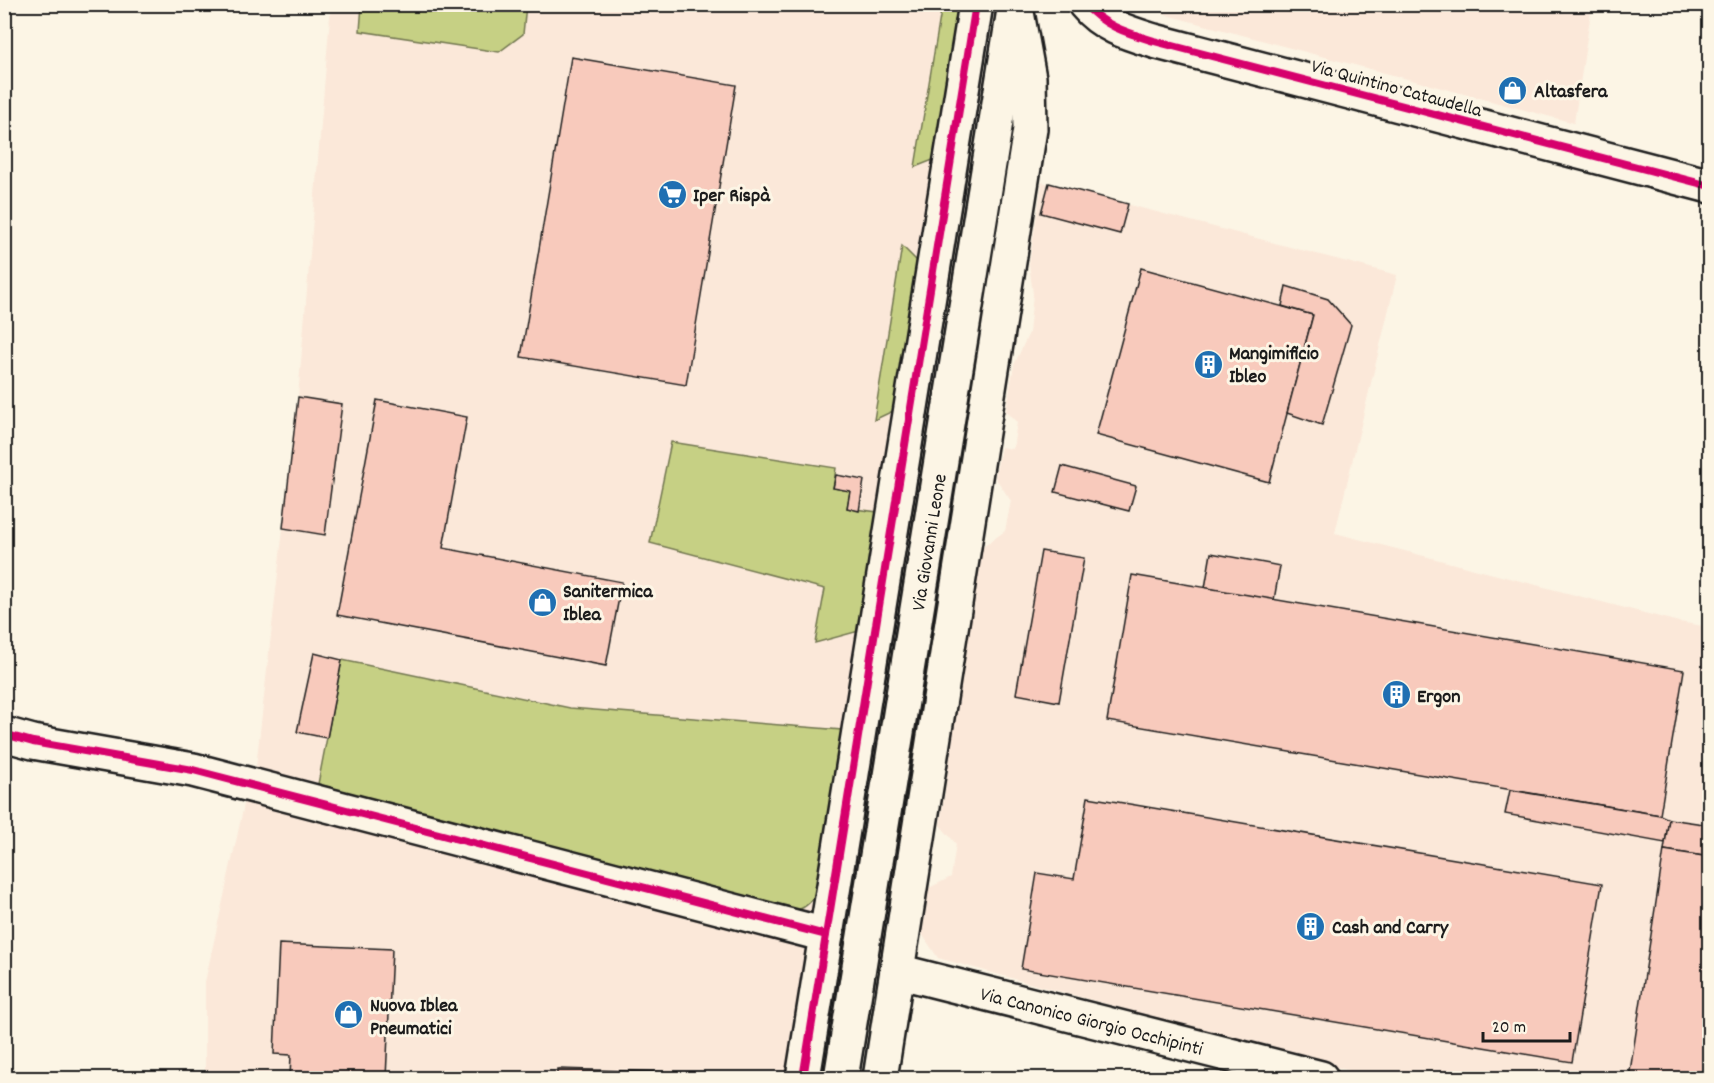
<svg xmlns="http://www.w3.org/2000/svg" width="1714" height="1083" font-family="Dekko,sans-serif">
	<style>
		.built { fill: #fbe8d9 }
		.green { fill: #c6d084; stroke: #717650; stroke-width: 1.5 }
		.building { fill: #f8cabc; stroke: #1c1c1c; stroke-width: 1.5 }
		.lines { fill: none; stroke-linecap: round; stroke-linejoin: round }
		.minor-casing { stroke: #1c1c1c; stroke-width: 38 }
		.major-casing { stroke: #1c1c1c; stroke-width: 38 }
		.minor { stroke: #fcf5e5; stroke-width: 33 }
		.major { stroke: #fcf5e5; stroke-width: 33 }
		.cycleway-casing { stroke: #fcf5e5; stroke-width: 11 }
		.cycleway { stroke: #d6006c; stroke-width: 8 }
		.labels { text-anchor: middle; stroke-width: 6; stroke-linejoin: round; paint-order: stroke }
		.street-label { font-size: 20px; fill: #1c1c1c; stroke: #fcf5e5 }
		.poi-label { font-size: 20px; font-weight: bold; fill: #1c1c1c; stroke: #fcf5e5; text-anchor: start }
	</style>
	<rect width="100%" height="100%" fill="#fcf5e5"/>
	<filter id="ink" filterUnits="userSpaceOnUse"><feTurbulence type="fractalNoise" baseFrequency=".0167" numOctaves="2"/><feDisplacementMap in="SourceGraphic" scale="12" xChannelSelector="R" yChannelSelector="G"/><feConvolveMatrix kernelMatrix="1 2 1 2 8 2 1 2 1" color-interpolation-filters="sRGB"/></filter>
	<g filter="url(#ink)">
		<g class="built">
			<polygon points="331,5 958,5 859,631 786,1078 205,1078 205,982 244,805 256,767 298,397"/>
			<polygon points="1146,5 1592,5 1574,123 1170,16"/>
			<polygon points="1042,182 1397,275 1335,533 1679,622 1709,627 1709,1078 1376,1078 938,958 922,934 929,888 951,877 956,844 940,825 980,549 1005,531 1011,501 995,477 1001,447 1013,449 1017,422 1006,411 1014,365 1029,333 1033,294 1029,264"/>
		</g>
		<g class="green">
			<polygon points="467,4 497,8 498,5 526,5 523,34 499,52 360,31 362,5"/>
			<polygon points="942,5 958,5 933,160 915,167"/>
			<polygon points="902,246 918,262 893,411 874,420"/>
			<polygon points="671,442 836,468 833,488 850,491 847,508 878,512 859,631 815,643 825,589 650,543"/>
			<path d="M342,660l228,48 272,22 -26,165c-8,11 -16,17 -31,16l-467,-127z"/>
		</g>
		<g class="building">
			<polygon points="571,57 736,85 686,385 521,357"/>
			<polygon points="1049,183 1128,204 1120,234 1041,213"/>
			<polygon points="1141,268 1313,315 1269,482 1096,435"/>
			<polygon points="1286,286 1328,299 1351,325 1322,425 1287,413 1313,315 1282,306"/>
			<polygon points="298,397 342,404 325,535 283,528"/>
			<polygon points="377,400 467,417 443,548 622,582 606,666 337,615"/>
			<polygon points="1062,466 1136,486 1129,511 1055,492"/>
			<polygon points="836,475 864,480 859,511 847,508 850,491 833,488"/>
			<polygon points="1041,551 1084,558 1059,702 1016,694"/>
			<polygon points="1211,553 1280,566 1274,600 1205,588"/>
			<polygon points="1132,575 1684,670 1660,815 1107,721"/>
			<polygon points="314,653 342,660 327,738 297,732"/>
			<polygon points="1510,790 1660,815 1669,819 1665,843 1505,814"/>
			<polygon points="1088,797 1602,884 1572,1062 1021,969 1037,873 1074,879"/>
			<polygon points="1669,819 1710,825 1710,857 1664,850"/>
			<polygon points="1664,850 1710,857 1710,1078 1629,1078"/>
			<polygon points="279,944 392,949 386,1078 290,1078 291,1055 274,1054"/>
			<polygon points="557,1069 660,1072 660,1078 557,1078"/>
		</g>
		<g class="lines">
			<defs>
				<g id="minor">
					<path d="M1085,4c18,22 43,29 69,37l556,145"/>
					<polyline points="4,734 33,742 193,770 826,935"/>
					<path id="s1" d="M897,971l424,107"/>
					<polyline points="803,1078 976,4"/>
					<polyline points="880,1078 1030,129 1029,78 1016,7"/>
				</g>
				<g id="major">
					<path id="s2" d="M841,1078l174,-1074"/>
				</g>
			</defs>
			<use href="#minor" class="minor-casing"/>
			<use href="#major" class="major-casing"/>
			<use href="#minor" class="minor"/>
			<use href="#major" class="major"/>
			<defs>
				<g id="cycleway">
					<path d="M1085,4c18,22 43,29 69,37l556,145"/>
					<polyline points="4,734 33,742 193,770 826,935"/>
					<polyline points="803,1078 976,4"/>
				</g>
			</defs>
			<use href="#cycleway" class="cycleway-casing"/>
			<use href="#cycleway" class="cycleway"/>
		</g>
	</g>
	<defs>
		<symbol id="shop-disc" viewBox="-11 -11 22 22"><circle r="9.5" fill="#1f6fb2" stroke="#fcf5e5"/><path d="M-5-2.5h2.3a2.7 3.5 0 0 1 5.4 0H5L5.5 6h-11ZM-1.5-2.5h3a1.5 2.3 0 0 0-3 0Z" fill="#fff"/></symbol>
		<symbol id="supermarket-disc" viewBox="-11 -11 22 22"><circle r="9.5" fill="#1f6fb2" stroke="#fcf5e5"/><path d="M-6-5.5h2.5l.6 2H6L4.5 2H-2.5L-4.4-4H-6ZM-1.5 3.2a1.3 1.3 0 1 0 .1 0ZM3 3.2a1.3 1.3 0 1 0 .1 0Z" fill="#fff"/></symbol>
		<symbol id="building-disc" viewBox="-11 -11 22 22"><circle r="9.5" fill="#1f6fb2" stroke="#fcf5e5"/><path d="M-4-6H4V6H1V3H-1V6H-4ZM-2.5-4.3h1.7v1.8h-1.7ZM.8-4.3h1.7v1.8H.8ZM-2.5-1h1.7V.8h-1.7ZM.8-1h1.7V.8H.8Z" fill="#fff"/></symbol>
	</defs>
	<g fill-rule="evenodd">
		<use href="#shop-disc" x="1496" y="74" width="33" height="33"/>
		<use href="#supermarket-disc" x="656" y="178" width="33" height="33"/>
		<use href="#building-disc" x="1192" y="348" width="33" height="33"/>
		<use href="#shop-disc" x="526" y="586" width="33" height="33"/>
		<use href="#building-disc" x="1380" y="678" width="33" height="33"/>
		<use href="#building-disc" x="1294" y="910" width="33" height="33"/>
		<use href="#shop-disc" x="332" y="998" width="33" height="33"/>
	</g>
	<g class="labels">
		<g class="street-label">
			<text transform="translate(1397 87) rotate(15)" y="7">Via Quintino Cataudella</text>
			<text dy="7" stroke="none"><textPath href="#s2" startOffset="543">Via Giovanni Leone</textPath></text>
			<text dy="7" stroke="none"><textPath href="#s1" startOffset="201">Via Canonico Giorgio Occhipinti</textPath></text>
		</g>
		<g class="poi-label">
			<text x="1534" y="97">Altasfera</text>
			<text x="693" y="201">Iper Rispà</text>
			<text x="1229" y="359">Mangimificio<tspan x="1229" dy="23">Ibleo</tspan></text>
			<text x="563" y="597">Sanitermica<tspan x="563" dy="23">Iblea</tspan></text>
			<text x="1417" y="702">Ergon</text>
			<text x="1332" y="933">Cash and Carry</text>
			<text x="370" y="1011">Nuova Iblea<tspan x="370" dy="23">Pneumatici</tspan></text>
		</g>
	</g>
	<rect width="1714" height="1083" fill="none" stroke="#fcf5e5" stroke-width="24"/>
	<rect x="12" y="12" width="1690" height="1059" fill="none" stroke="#1c1c1c" stroke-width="2" filter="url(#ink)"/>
	<path d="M1483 1032v9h87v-9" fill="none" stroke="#1c1c1c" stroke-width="3"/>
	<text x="1492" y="1032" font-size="18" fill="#1c1c1c" stroke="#fcf5e5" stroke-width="4.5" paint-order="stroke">20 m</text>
</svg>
